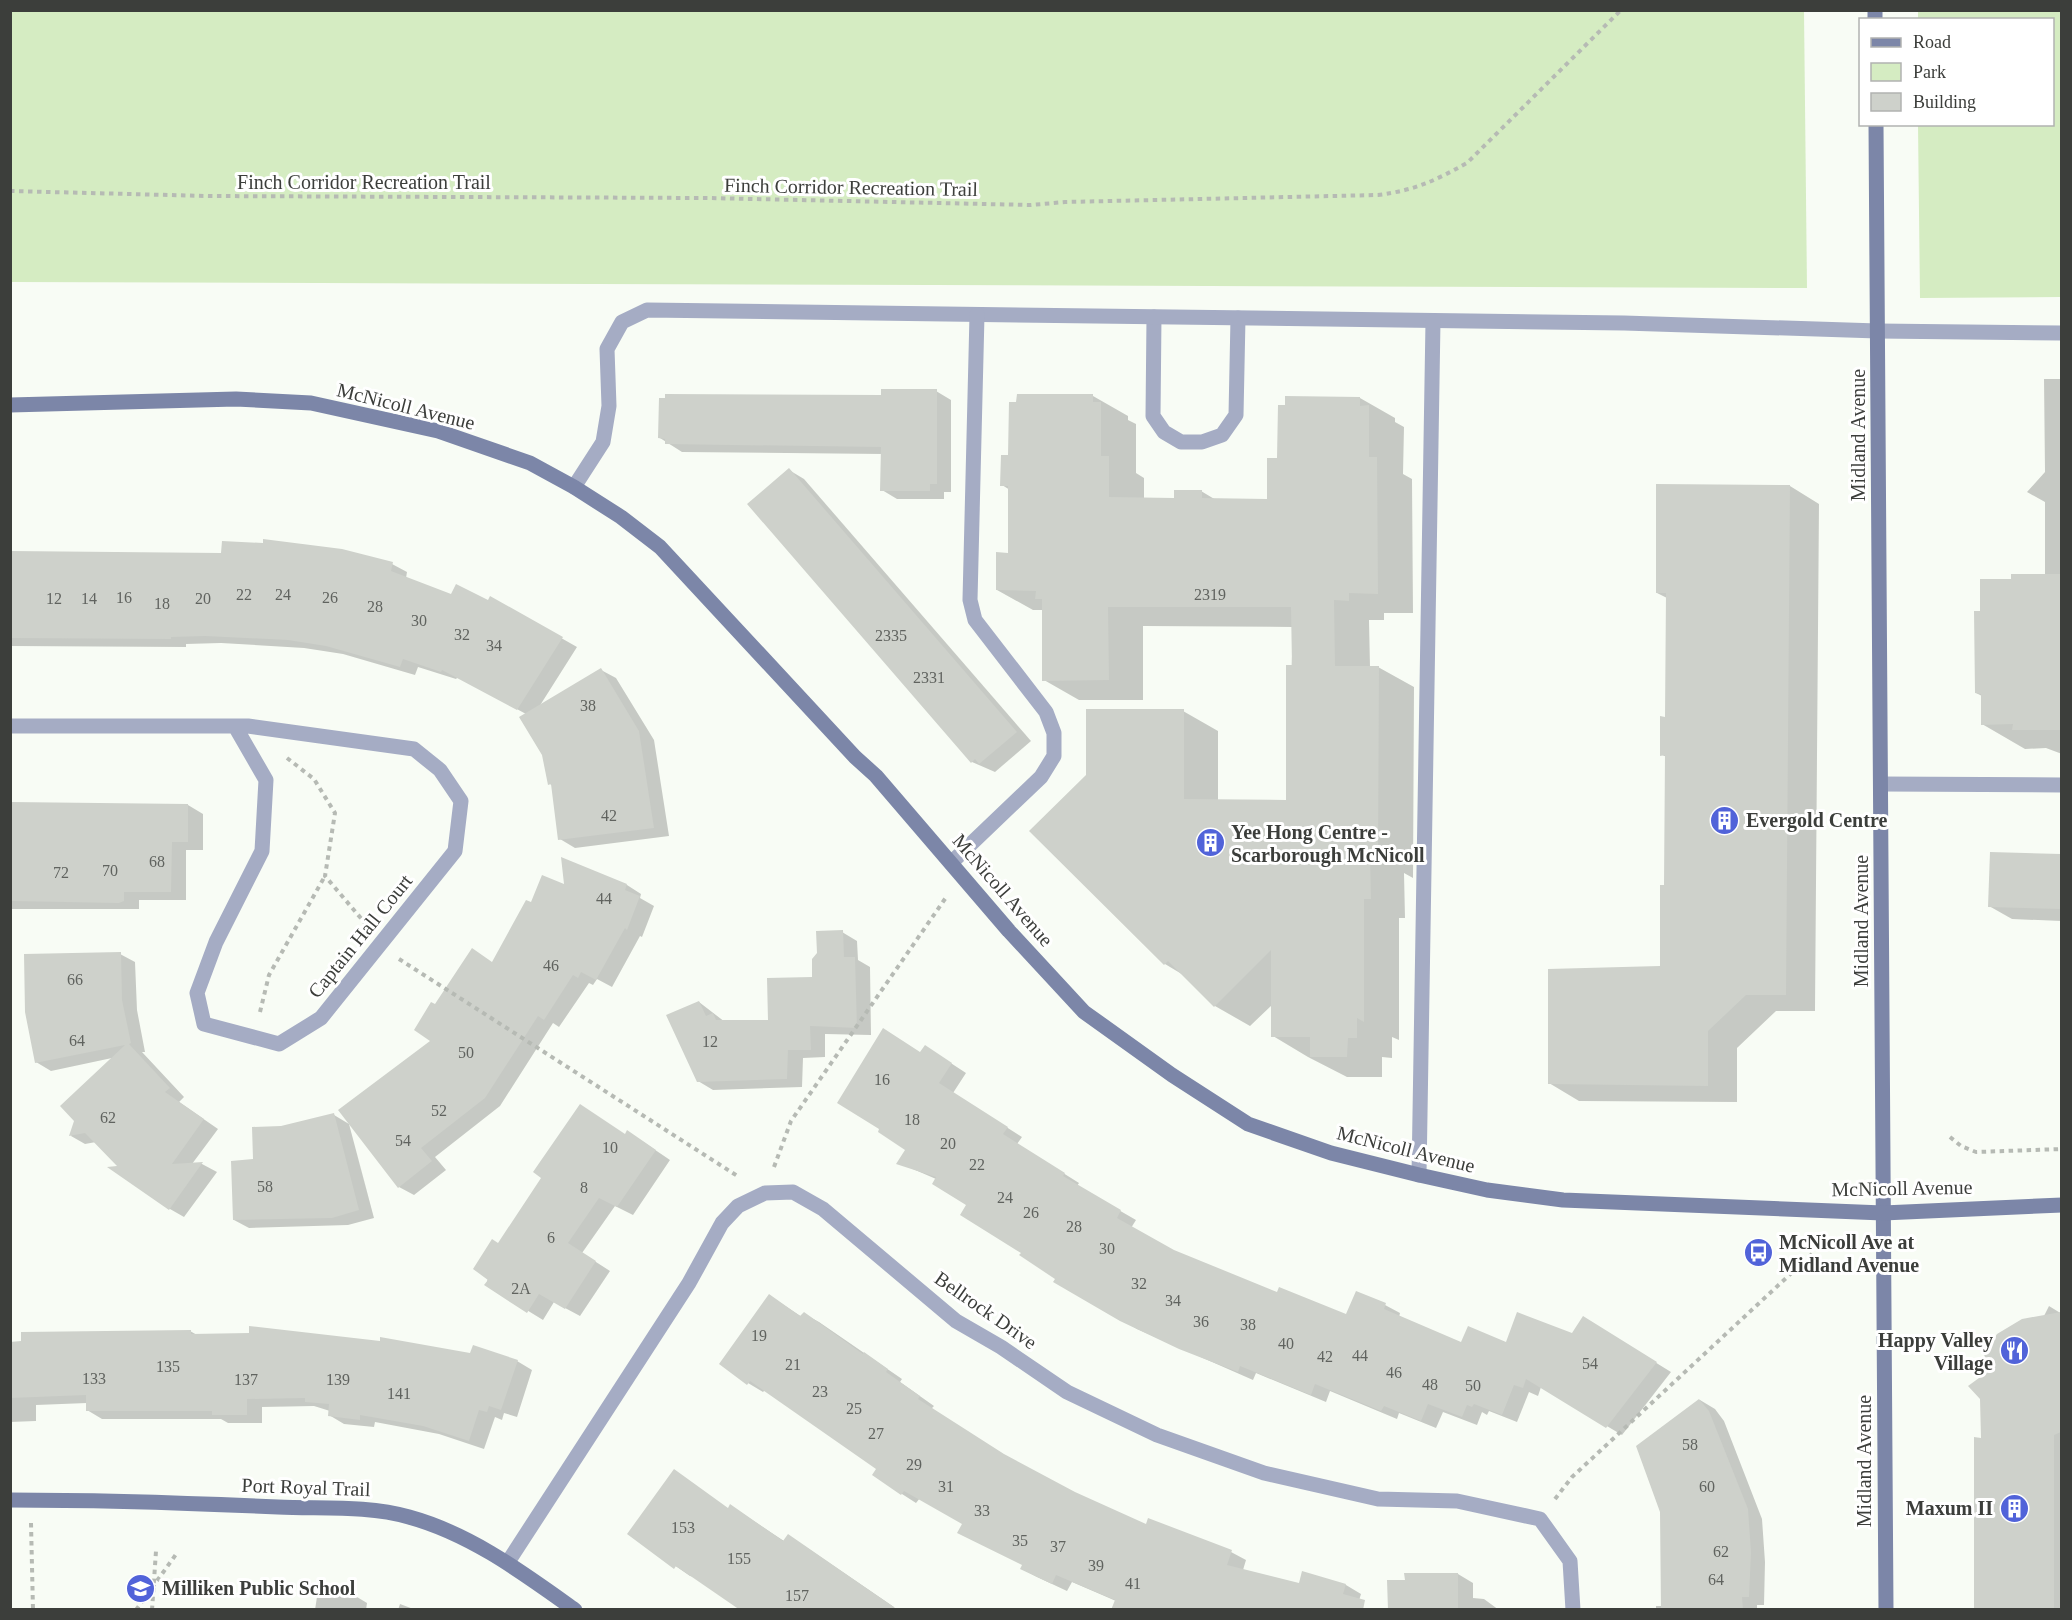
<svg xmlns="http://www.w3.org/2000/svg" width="2072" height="1620" font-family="'Times New Roman',serif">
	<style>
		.green { fill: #d5ecc2 }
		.shadow { fill: #0003 }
		.building { fill: #ced1cb }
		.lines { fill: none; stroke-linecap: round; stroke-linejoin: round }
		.path { stroke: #b6bab4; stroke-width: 4; stroke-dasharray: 4.5 4.5; stroke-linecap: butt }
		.lane { stroke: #a5acc4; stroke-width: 15 }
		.street { stroke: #a5acc4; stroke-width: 15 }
		.secondary { stroke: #7c86a8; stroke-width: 15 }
		.labels { text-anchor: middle; stroke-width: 6; stroke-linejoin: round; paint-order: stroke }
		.number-label { font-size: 16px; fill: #60635f }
		.street-label { font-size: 20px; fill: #3c3e3b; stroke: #fff }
		.poi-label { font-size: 20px; font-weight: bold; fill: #3c3e3b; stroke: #fff; text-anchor: start }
	</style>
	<rect width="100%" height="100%" fill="#f8fcf5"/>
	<g class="green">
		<polygon points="11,10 1804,11 1807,288 11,282"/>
		<polygon points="1918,11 2061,11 2061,297 1920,298 1918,125 2052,124 2052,20 1918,19"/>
	</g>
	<g class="shadow">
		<polygon points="2044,379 2062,379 2062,754 2046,748 2025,749 1982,724 1982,696 1976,693 1982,612 2013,581 2045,575 2045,502 2027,492 2045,472"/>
		<polygon points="936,391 951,400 951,492 944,492 944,499 897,499 882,490 883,454 682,452 660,438 666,399 883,396"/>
		<polygon points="1093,396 1128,416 1128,420 1136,424 1136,473 1144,478 1144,499 1175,500 1201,491 1216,500 1268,500 1279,459 1286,398 1360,398 1395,418 1395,422 1404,427 1403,474 1412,479 1413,613 1384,613 1384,620 1369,620 1370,667 1378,667 1414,687 1413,878 1404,873 1405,918 1399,918 1399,1040 1392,1037 1392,1058 1382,1057 1382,1077 1347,1077 1308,1057 1273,1036 1273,1004 1250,1026 1215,1006 1185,976 1165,964 1183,711 1218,731 1218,801 1287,801 1293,627 1143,626 1143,700 1079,700 1044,680 1044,610 1033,610 997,590 1009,554 1010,490 1002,485 1009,456"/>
		<polygon points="789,470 804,479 1031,741 995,772 972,762 749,505"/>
		<polygon points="1790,486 1819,504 1815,1011 1776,1011 1737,1048 1737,1102 1579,1101 1549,1083 1661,967 1666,887 1667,757 1662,755 1666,718 1667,598 1657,593"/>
		<polygon points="10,553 392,564 407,572 406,578 452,596 489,602 491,598 577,647 539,707 601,670 616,678 654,740 669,836 575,848 560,839 553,786 550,784 544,754 526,714 458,677 456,679 418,667 415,675 343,654 304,648 221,643 186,644 186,647 10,646"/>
		<polygon points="12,803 188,805 203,814 203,850 186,850 186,900 139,900 139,909 10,909"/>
		<polygon points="1991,853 2062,856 2062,921 2012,919 1989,906"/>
		<polygon points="627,885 641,894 640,898 654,906 642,937 640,936 612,987 597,979 593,985 589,983 559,1027 553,1023 500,1106 435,1157 446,1170 414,1195 399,1187 433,1041 436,1006 493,963 532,904 566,886"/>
		<polygon points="842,932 857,941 858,960 870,967 871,1035 825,1034 825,1057 803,1058 802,1087 713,1090 698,1081 699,1002 725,1022 769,1022 813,979"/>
		<polygon points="120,954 135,962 137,1010 145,1052 142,1052 184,1097 179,1102 218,1129 192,1164 202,1164 217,1172 184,1217 170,1209 121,1168 96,1142 85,1144 71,1136 112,1058 51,1071 36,1062"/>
		<polygon points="921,1053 940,1056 966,1073 953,1093 1022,1137 1017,1144 1079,1183 1077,1186 1136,1220 1131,1228 1174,1252 1277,1294 1347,1316 1385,1305 1400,1313 1399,1317 1462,1344 1507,1344 1572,1335 1598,1327 1671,1372 1622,1435 1541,1387 1538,1396 1529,1392 1517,1422 1489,1411 1487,1415 1482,1412 1477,1425 1443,1412 1436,1428 1399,1413 1397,1419 1330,1391 1326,1402 1256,1373 1253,1380 1137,1329 1057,1279 936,1179 899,1163 908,1150"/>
		<polygon points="334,1115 349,1124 374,1218 348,1225 249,1228 234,1220 281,1128"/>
		<polygon points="626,1135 642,1141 670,1160 633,1215 615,1206 582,1253 610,1271 580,1316 554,1302 543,1320 486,1285 498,1245"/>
		<polygon points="770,1296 802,1317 804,1314 819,1322 902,1379 900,1382 934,1406 931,1409 1012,1461 1075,1493 1147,1526 1231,1552 1246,1560 1243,1570 1300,1585 1346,1585 1361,1594 1356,1610 1116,1601 1072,1582 1067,1591 1037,1577 1022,1569 1024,1565 959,1533 964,1524 920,1498 916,1503 902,1494 878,1468 765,1390 763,1392 748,1383"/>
		<polygon points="2049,1306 2062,1314 2062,1610 1976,1610 1982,1439"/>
		<polygon points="190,1331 197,1335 517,1361 532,1370 517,1417 504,1413 502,1420 495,1417 484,1449 439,1434 375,1422 374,1427 344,1424 329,1415 330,1411 314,1406 262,1407 262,1423 228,1423 221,1419 102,1419 87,1410 87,1403 36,1405 36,1421 10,1422 10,1343"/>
		<polygon points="1700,1400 1715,1409 1724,1421 1762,1519 1765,1562 1764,1605 1757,1605 1757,1610 1656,1610 1656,1606 1663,1606"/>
		<polygon points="731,1506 784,1541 803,1545 894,1607 892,1610 690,1576 629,1534 729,1509"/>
		<polygon points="1458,1574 1473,1583 1473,1598 1484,1599 1499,1610 1388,1610 1406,1582"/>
		<polygon points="318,1590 352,1594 367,1603 366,1610 315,1610"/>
		<polygon points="400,1604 416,1610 398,1610"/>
	</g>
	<g class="building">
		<polygon points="881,389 937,389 937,484 930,484 930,491 880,491 881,447 665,444 665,439 658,438 659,398 665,398 665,394 881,395"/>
		<polygon points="1017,394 1093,394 1093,402 1101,402 1101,456 1109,456 1109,497 1174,498 1174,490 1202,490 1202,498 1267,499 1267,458 1277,458 1278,405 1285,405 1285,396 1360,397 1360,406 1369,405 1369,457 1377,457 1378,594 1349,593 1349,601 1334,600 1335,666 1379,666 1378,860 1370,854 1371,899 1364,899 1364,1022 1357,1018 1357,1038 1348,1038 1347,1057 1310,1057 1310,1037 1271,1037 1271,950 1214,1007 1168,961 1164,965 1029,831 1086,775 1086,709 1184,709 1184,799 1286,800 1286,665 1292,665 1291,607 1108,607 1109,680 1042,681 1042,599 1035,599 1036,591 996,590 996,552 1008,553 1008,486 1000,486 1001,455 1008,455 1009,402 1016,402"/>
		<polygon points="789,468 1017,732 979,764 975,759 971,763 747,504"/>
		<polygon points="1656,484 1790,485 1786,995 1746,995 1708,1031 1708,1086 1548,1084 1548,969 1660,966 1660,885 1664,885 1665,755 1660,756 1660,716 1665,717 1666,593 1656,593"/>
		<polygon points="263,539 342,549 393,562 391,571 451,594 456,584 488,600 490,596 563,637 517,710 442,670 441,672 403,659 400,667 326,646 288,640 205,636 171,637 171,639 10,638 10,551 221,553 222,541 263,543"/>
		<polygon points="2011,574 2061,574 2061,730 2012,730 2013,724 1981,725 1981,694 1975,693 1974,611 1980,611 1980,579 2011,579"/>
		<polygon points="601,668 639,731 654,828 558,840 551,784 548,785 542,755 519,717"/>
		<polygon points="10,802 188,804 188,842 172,842 171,892 124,892 124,901 119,903 10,901"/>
		<polygon points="1990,852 2061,854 2061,909 1988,907"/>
		<polygon points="561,857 627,884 625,890 640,896 627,930 625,928 596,980 581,972 578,978 573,975 544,1020 538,1016 485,1098 421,1148 432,1161 398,1188 338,1110 430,1041 414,1030 431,1002 435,1004 472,948 492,962 526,900 531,902 542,875 564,884"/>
		<polygon points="843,930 844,957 855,957 857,1028 810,1026 811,1050 788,1050 787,1079 697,1082 666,1015 699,1001 706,1016 713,1013 716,1020 768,1020 767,978 812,977 812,959 817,953 816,931"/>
		<polygon points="121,952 122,1000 131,1043 129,1044 170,1088 165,1092 204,1119 172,1164 203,1162 169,1210 107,1167 117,1166 85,1133 69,1136 74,1121 60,1106 125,1045 35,1063 25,1012 24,954"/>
		<polygon points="883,1028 920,1052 925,1045 952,1063 939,1083 1008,1127 1003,1134 1065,1173 1063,1176 1121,1210 1117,1218 1174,1250 1277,1292 1279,1287 1346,1314 1356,1291 1386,1303 1384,1309 1461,1342 1468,1326 1506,1342 1517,1312 1572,1333 1583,1316 1657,1362 1606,1428 1526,1379 1523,1388 1514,1385 1502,1415 1474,1404 1472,1407 1467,1405 1462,1417 1428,1404 1421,1421 1384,1406 1381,1411 1315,1384 1311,1395 1240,1366 1238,1372 1179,1349 1120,1321 1053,1282 1055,1279 1019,1255 1021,1253 960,1215 966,1205 932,1184 936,1177 896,1164 905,1150 878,1132 879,1129 837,1103"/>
		<polygon points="580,1104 625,1134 627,1130 656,1150 617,1207 599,1198 568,1243 596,1261 565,1309 539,1294 527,1313 484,1285 488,1280 473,1269 492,1239 498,1243 541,1178 533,1172"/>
		<polygon points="334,1113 359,1210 332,1218 233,1220 231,1161 253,1159 252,1127 281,1126"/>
		<polygon points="769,1294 800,1316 804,1312 863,1354 864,1352 888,1369 886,1372 920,1396 918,1399 1004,1454 1075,1492 1146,1524 1148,1518 1232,1550 1227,1565 1299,1583 1302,1571 1346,1584 1343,1594 1365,1600 1363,1610 1111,1610 1115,1600 1089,1589 1056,1575 1052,1584 1020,1569 1022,1565 957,1533 962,1524 904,1491 901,1495 872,1475 876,1469 750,1381 747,1385 719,1364"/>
		<polygon points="2061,1312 2061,1432 2054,1435 2054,1610 1974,1610 1974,1437 1981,1438 1980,1399 1968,1386 1979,1378 1985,1353 1997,1334 2022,1319"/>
		<polygon points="249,1326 380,1341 380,1337 470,1353 473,1345 518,1360 501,1410 489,1406 487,1412 479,1410 469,1441 423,1426 360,1415 360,1420 328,1416 329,1404 305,1402 305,1398 247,1399 247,1415 212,1415 212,1411 86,1411 86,1395 10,1398 10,1342 21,1341 21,1332 191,1330 191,1334 249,1333"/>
		<polygon points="1699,1399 1709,1411 1748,1509 1751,1552 1749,1597 1742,1597 1743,1610 1661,1610 1660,1512 1636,1446"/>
		<polygon points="674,1469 728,1508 730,1504 783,1541 788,1534 898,1610 740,1610 676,1566 674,1569 627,1534"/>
		<polygon points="1404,1573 1458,1573 1458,1610 1388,1610 1387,1580 1405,1580"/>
	</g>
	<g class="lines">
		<g class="path">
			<path d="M10,191l198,5 499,2 324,7 34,-3 313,-7c38,-5 56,-14 89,-32l154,-153"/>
			<polyline points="287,758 314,779 335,813 325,876 365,923"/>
			<polyline points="399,959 739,1177"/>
			<polyline points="260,1012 269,975 325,876"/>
			<polyline points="1950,1137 1961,1146 1976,1152 2062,1149"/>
			<polyline points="774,1167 791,1121 947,896"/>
			<polyline points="1555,1499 1572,1477 1813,1253"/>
			<polyline points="31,1523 33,1610"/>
			<polyline points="136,1610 177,1553"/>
			<polyline points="152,1610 156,1551"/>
		</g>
		<g class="lane">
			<polyline points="1154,317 1153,416 1164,432 1181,442 1202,442 1222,435 1236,415 1238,318"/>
			<polyline points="574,487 603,442 609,406 607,349 622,322 647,310 1624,323 1878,331 2062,333"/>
			<polyline points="1881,784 2062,785"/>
			<polyline points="951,863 1041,777 1054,756 1054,733 1046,712 975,620 970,600 977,315"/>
			<polyline points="1419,1175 1433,321"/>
		</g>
		<g class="street">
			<polyline points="10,726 248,726 414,749 440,770 461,801 455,851 321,1018 279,1044 204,1024 197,993 216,942 262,851 266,780 236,728"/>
			<polyline points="508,1562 689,1283 722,1223 738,1206 765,1193 793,1192 823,1209 956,1321 1001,1347 1067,1392 1157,1435 1264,1473 1378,1499 1457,1501 1540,1519 1570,1561 1573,1610"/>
		</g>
		<g class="secondary">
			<polyline points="1875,10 1875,20"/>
			<polyline points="1876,124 1886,1610"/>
			<polyline points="10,405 236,399 311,403 438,431 530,463 574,487 621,517 660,547 855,757 876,776 1009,931 1084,1012 1172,1075 1248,1124 1331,1153 1419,1175 1487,1190 1563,1200 1883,1213 2062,1205"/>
			<path d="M10,1500c90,0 179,3 268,7 43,2 90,-2 131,10 62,17 114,56 166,93"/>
		</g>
	</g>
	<defs>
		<symbol id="building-disc" viewBox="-11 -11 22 22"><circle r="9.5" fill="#5163d9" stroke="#fff"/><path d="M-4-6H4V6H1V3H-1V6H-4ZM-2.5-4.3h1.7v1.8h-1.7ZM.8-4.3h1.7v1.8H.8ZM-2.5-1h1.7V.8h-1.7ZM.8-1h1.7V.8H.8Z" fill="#fff"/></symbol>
		<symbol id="bus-disc" viewBox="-11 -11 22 22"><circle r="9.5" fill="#5163d9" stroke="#fff"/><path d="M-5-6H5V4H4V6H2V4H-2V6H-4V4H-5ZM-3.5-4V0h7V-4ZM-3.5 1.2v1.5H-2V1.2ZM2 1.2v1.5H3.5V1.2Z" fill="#fff"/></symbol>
		<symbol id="restaurant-disc" viewBox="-11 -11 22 22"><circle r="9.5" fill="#5163d9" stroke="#fff"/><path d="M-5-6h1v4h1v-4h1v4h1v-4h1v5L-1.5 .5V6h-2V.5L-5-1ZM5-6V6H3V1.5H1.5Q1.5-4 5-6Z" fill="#fff"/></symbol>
		<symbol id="school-disc" viewBox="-11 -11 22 22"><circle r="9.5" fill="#5163d9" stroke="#fff"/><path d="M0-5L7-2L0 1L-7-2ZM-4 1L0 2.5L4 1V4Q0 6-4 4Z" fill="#fff"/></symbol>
	</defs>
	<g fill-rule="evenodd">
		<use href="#building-disc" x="1708" y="804" width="33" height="33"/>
		<use href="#building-disc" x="1194" y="826" width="33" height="33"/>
		<use href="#bus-disc" x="1742" y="1236" width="33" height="33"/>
		<use href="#restaurant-disc" x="1998" y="1334" width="33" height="33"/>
		<use href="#building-disc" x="1998" y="1492" width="33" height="33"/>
		<use href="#school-disc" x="124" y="1572" width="33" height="33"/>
	</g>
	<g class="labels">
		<g class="number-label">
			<text x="244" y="600">22</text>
			<text x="283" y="600">24</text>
			<text x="1210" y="600">2319</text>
			<text x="124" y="603">16</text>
			<text x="330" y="603">26</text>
			<text x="54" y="604">12</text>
			<text x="89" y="604">14</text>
			<text x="203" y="604">20</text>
			<text x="162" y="609">18</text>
			<text x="375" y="612">28</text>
			<text x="419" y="626">30</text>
			<text x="462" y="640">32</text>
			<text x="891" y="641">2335</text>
			<text x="494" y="651">34</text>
			<text x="929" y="683">2331</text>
			<text x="588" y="711">38</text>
			<text x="609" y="821">42</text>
			<text x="157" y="867">68</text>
			<text x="110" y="876">70</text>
			<text x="61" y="878">72</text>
			<text x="604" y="904">44</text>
			<text x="551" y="971">46</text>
			<text x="75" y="985">66</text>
			<text x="77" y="1046">64</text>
			<text x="710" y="1047">12</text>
			<text x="466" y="1058">50</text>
			<text x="882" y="1085">16</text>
			<text x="439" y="1116">52</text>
			<text x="108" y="1123">62</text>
			<text x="912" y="1125">18</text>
			<text x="403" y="1146">54</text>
			<text x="948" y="1149">20</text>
			<text x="610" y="1153">10</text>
			<text x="977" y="1170">22</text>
			<text x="265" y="1192">58</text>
			<text x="584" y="1193">8</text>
			<text x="1005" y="1203">24</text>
			<text x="1031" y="1218">26</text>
			<text x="1074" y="1232">28</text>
			<text x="551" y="1243">6</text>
			<text x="1107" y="1254">30</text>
			<text x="1139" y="1289">32</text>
			<text x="521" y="1294">2A</text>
			<text x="1173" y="1306">34</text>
			<text x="1201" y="1327">36</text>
			<text x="1248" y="1330">38</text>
			<text x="759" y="1341">19</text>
			<text x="1286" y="1349">40</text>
			<text x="1360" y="1361">44</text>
			<text x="1325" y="1362">42</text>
			<text x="1590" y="1369">54</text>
			<text x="793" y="1370">21</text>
			<text x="168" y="1372">135</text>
			<text x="1394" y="1378">46</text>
			<text x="94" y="1384">133</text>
			<text x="246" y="1385">137</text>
			<text x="338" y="1385">139</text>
			<text x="1430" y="1390">48</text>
			<text x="1473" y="1391">50</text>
			<text x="820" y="1397">23</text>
			<text x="399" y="1399">141</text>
			<text x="854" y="1414">25</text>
			<text x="876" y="1439">27</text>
			<text x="1690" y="1450">58</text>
			<text x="914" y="1470">29</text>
			<text x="946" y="1492">31</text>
			<text x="1707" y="1492">60</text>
			<text x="982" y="1516">33</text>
			<text x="683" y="1533">153</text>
			<text x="1020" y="1546">35</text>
			<text x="1058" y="1552">37</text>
			<text x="1721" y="1557">62</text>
			<text x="739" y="1564">155</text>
			<text x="1096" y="1571">39</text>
			<text x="1716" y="1585">64</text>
			<text x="1133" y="1589">41</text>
			<text x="797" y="1601">157</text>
		</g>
		<g class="street-label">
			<text x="364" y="189">Finch Corridor Recreation Trail</text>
			<text transform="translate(851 187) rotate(1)" y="7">Finch Corridor Recreation Trail</text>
			<text transform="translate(406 406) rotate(14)" y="7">McNicoll Avenue</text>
			<text transform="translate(1858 435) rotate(-90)" y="7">Midland Avenue</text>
			<text transform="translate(1003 890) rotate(49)" y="7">McNicoll Avenue</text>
			<text transform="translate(1861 921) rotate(-90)" y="7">Midland Avenue</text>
			<text transform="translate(360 936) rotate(-51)" y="7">Captain Hall Court</text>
			<text transform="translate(1406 1149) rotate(14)" y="7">McNicoll Avenue</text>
			<text transform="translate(1902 1188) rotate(-1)" y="7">McNicoll Avenue</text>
			<text transform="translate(986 1310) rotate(35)" y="7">Bellrock Drive</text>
			<text transform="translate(1864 1461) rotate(-90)" y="7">Midland Avenue</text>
			<text transform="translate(306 1487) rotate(2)" y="7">Port Royal Trail</text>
		</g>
		<g class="poi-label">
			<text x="1746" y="827">Evergold Centre</text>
			<text x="1231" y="839">Yee Hong Centre -<tspan x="1231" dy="23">Scarborough McNicoll</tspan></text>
			<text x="1779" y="1249">McNicoll Ave at<tspan x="1779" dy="23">Midland Avenue</tspan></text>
			<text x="1993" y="1347" text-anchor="end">Happy Valley<tspan x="1993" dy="23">Village</tspan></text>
			<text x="1993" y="1515" text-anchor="end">Maxum II</text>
			<text x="162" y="1595">Milliken Public School</text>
		</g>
	</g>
	<rect width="2072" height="1620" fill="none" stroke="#3c3e3b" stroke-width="24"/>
	<rect x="1859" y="18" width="195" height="108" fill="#ffffff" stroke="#b1b2b1" stroke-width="1.5"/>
	<rect x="1871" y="38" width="30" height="9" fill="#7c86a8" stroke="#b1b2b1" stroke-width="1.5"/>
	<text x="1913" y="48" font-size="18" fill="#3c3e3b">Road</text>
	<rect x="1871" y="63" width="30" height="18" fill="#d5ecc2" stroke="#b1b2b1" stroke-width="1.5"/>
	<text x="1913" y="78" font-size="18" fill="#3c3e3b">Park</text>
	<rect x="1871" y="93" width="30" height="18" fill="#ced1cb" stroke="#b1b2b1" stroke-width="1.5"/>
	<text x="1913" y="108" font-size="18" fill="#3c3e3b">Building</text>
</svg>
